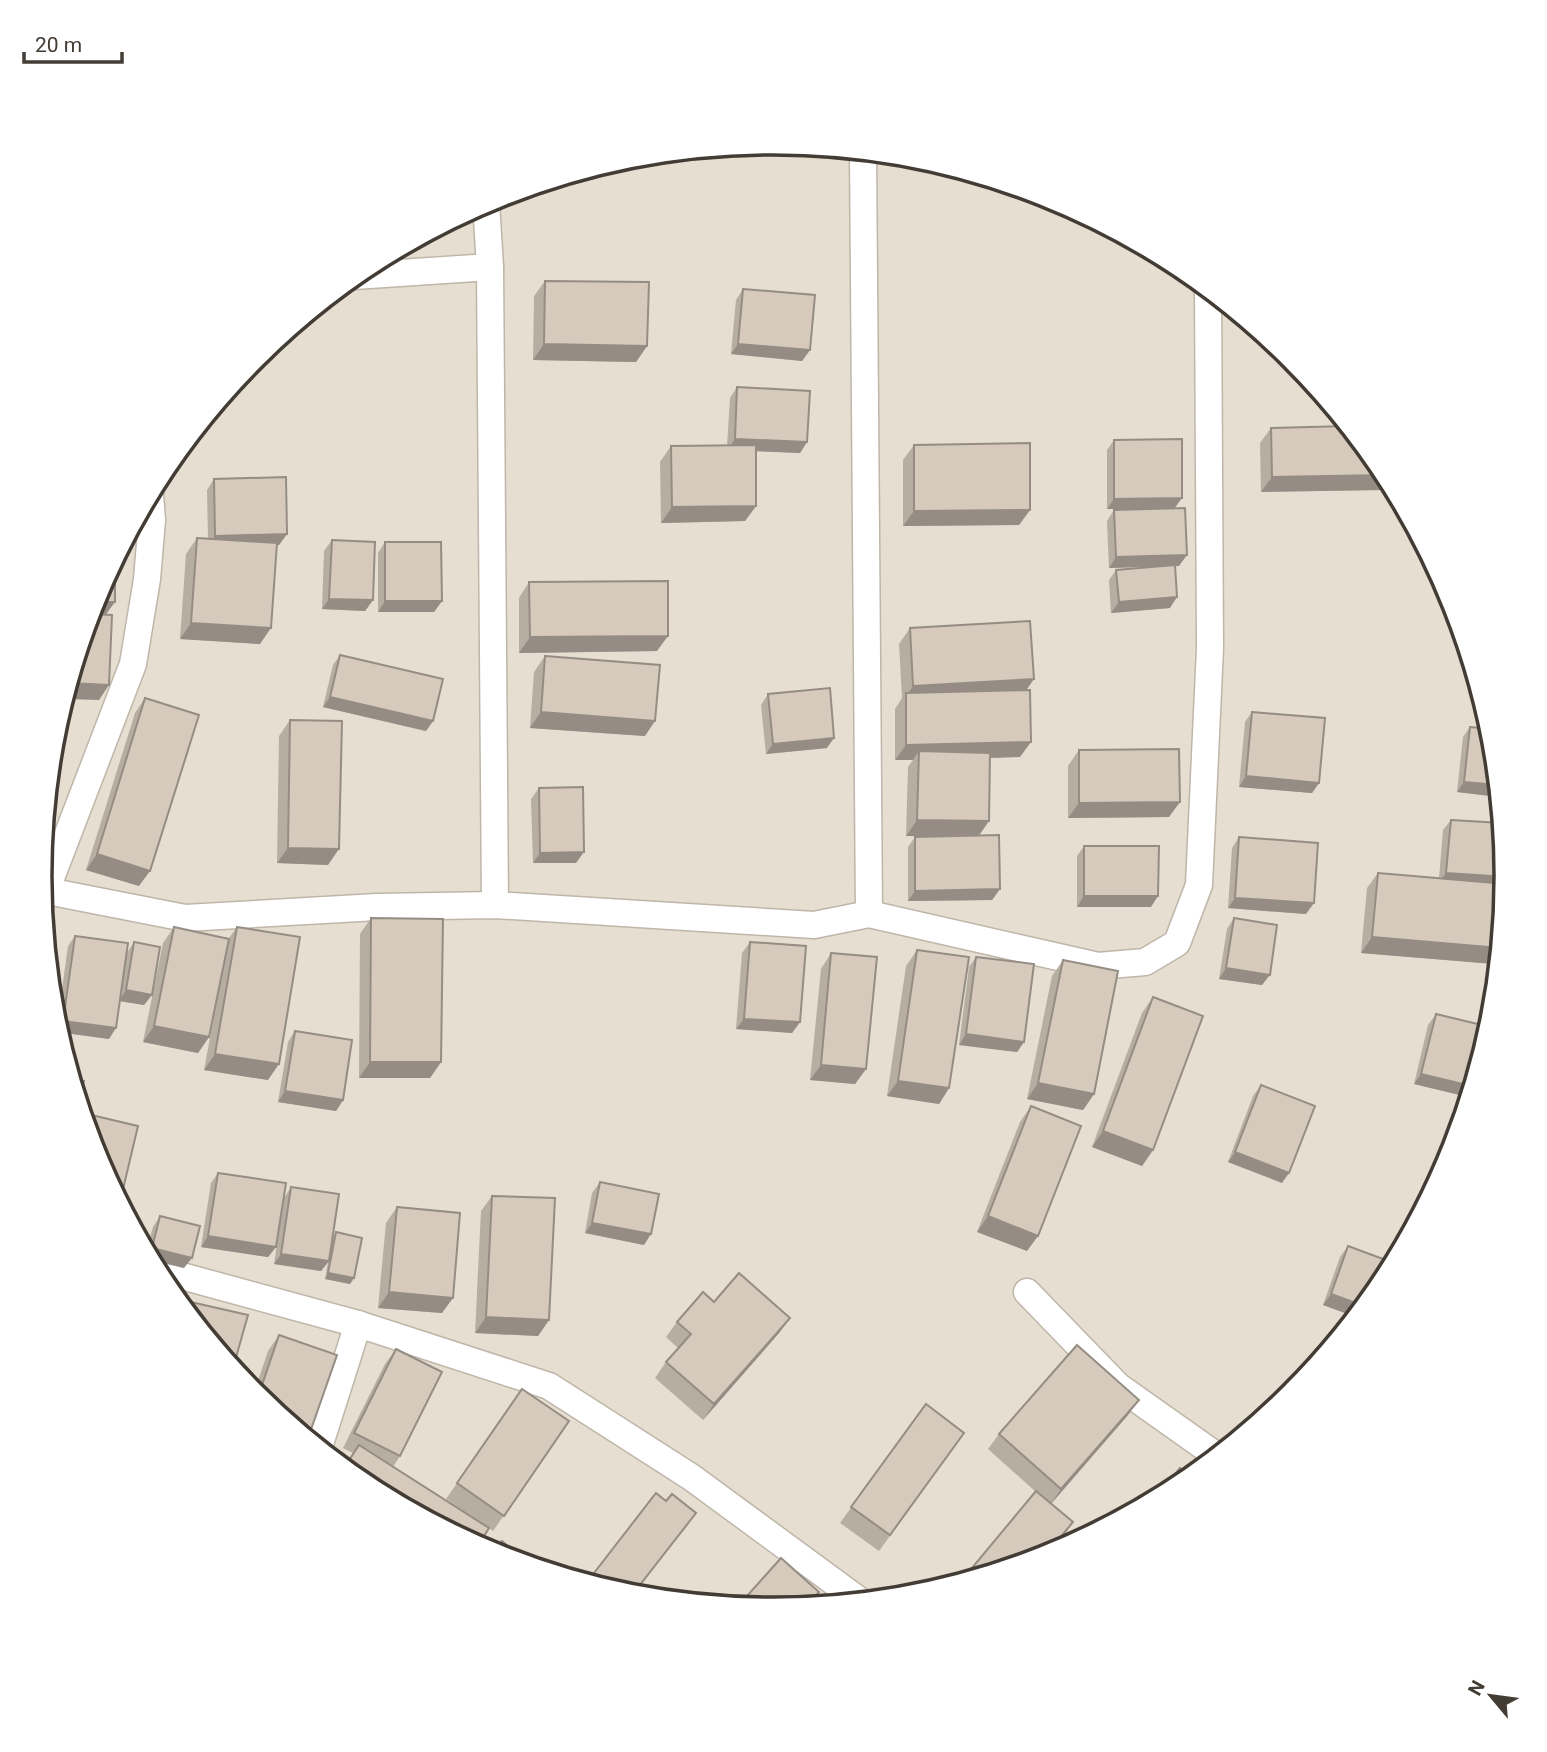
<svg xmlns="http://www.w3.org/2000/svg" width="1547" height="1752" font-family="Roboto,sans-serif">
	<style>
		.residential { fill: #e5ded1 }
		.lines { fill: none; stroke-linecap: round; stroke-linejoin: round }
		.street-casing { stroke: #bfb6a9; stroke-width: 29 }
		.street { stroke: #fff; stroke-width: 26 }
		.wall { fill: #b7aea2 }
		.shaded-wall { fill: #958d84 }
		.building { fill: #d5cabc; stroke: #958d84; stroke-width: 2 }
		.rim { fill: none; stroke: #433c34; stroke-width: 3.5 }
	</style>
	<rect width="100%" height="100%" fill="#f1ece3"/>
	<circle class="residential" cx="774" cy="876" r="731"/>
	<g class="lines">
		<defs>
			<g id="street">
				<polyline points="863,152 869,914"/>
				<polyline points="486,202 490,267 495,905"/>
				<polyline points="354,276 490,267"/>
				<polyline points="42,890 185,918 377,907 495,905 814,925 869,914 1098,966 1145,962 1177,943 1199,885 1210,648 1208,289"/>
				<polyline points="46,891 133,664 147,579 152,520 150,494"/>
				<polyline points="156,1269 358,1324 549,1386 691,1477 860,1601"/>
				<polyline points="1027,1292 1118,1386 1217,1456"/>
				<polyline points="319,1447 358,1324"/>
			</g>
		</defs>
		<use href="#street" class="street-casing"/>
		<use href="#street" class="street"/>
	</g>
	<g class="wall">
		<polygon points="545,281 647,346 636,362 533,360 534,296"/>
		<polygon points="743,289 810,350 802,361 731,354 736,300"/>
		<polygon points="1254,327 1270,340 1253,339"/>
		<polygon points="737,387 807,442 800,453 756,451 756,506 745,521 661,523 660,462 671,446 727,446 730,398"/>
		<polygon points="1271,428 1383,469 1389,479 1382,490 1261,492 1260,443"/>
		<polygon points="1114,440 1175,508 1179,566 1175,566 1170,608 1111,613 1109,580 1116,570 1163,566 1109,568 1107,521 1114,510 1153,509 1107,509 1107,450"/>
		<polygon points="914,445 1030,510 1019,525 903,526 903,460"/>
		<polygon points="214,479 287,534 279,545 276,545 260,644 180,639 186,554 197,538 208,539 207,490"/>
		<polygon points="332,540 373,600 365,611 322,609 324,551"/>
		<polygon points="385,542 442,601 434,612 378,612 378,553"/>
		<polygon points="529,582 657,651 519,653 519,598"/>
		<polygon points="910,628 1025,691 1020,757 990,758 979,836 1000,889 992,900 908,901 908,847 915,837 938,836 906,836 908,767 913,760 895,760 895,709 902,698 899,644"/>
		<polygon points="340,655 433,721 426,731 323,707 333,665"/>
		<polygon points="545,656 645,736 530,728 534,672"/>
		<polygon points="768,694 827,748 766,754 761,705"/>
		<polygon points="145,698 139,886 86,870 135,713"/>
		<polygon points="1252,712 1319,783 1312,793 1239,787 1245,722"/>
		<polygon points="290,720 328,865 277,863 279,736"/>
		<polygon points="1470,727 1499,797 1457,792 1463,737"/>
		<polygon points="1079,750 1169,817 1068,818 1068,766"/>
		<polygon points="539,788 576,863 533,863 531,799"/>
		<polygon points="1451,820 1507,876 1499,956 1494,964 1361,953 1367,888 1378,873 1439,878 1443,830"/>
		<polygon points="1239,837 1306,914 1228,908 1232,848"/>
		<polygon points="1084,846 1151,907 1077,907 1077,856"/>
		<polygon points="371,918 441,1062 430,1078 359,1078 360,934"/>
		<polygon points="1234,918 1262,985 1219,979 1227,929"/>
		<polygon points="174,927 229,938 237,927 268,1080 204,1070 214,1016 209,1037 198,1053 143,1042 163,943"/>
		<polygon points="75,936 127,953 134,942 144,1005 120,1001 109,1039 58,1032 57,1026 68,946"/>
		<polygon points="750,942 800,1022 792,1033 736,1029 742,953"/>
		<polygon points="917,950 949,1088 939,1104 887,1096 906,966"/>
		<polygon points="831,953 866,1069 855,1084 810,1080 821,969"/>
		<polygon points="976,957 1024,1042 1017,1052 959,1045 969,967"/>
		<polygon points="1063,960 1094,1094 1083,1110 1027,1099 1052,976"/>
		<polygon points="1153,997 1153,1150 1142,1166 1092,1147 1142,1013"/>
		<polygon points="1436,1014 1464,1096 1414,1084 1428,1025"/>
		<polygon points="295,1031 343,1100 336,1111 278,1102 288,1042"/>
		<polygon points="1261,1085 1282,1183 1228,1162 1253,1096"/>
		<polygon points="1031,1106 1027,1251 977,1232 1020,1122"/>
		<polygon points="218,1173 276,1247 268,1257 201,1247 211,1183"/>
		<polygon points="600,1182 644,1245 585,1233 592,1193"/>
		<polygon points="291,1187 333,1238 336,1232 354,1278 350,1284 325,1279 328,1262 321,1271 274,1264 284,1198"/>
		<polygon points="492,1196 549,1320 538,1336 475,1333 481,1211"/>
		<polygon points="397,1207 442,1313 378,1308 386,1223"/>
		<polygon points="160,1216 184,1268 151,1260 146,1251 153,1227"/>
		<polygon points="1348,1246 1383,1284 1356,1317 1323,1305 1340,1257"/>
		<polygon points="714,1302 790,1318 779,1333 703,1420 655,1378 666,1362 678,1348 666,1337 677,1322"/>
		<polygon points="279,1335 308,1438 254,1393 268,1351"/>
		<polygon points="396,1349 400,1456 393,1467 489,1528 446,1499 522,1389 569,1421 493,1531 489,1528 366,1485 344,1467 353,1453 343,1448 385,1364"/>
		<polygon points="926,1404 964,1433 879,1551 840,1523"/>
		<polygon points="1128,1415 1051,1504 1073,1522 1062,1538 1047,1556 960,1582 1036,1492 988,1449 999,1434"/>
		<polygon points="689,1524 630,1595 587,1582 594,1573"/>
	</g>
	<g class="shaded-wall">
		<polygon points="1259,330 1270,340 1253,339"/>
		<polygon points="544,344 647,346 636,362 533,360"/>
		<polygon points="738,344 810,350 802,361 731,354"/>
		<polygon points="735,439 807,442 800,453 727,450"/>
		<polygon points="1386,475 1389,479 1382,490 1261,492 1272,477"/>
		<polygon points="1182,498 1174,509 1107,509 1114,499"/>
		<polygon points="756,506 745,521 661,523 672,507"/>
		<polygon points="1030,510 1019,525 903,526 914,511"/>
		<polygon points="287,534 279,545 208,547 215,536"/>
		<polygon points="1187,555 1179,566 1109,568 1116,557"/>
		<polygon points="1177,597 1170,608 1111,613 1119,602"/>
		<polygon points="329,599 373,600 365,611 322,609"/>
		<polygon points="385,601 442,601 434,612 378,612"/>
		<polygon points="94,602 115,602 104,617 89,617"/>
		<polygon points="191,623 271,628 260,644 180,639"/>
		<polygon points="668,636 657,651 519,653 530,637"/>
		<polygon points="1034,679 1023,695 906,697 913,686"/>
		<polygon points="69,683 109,685 99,700 65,699"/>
		<polygon points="330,697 433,721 426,731 323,707"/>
		<polygon points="541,712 655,721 645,736 530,728"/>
		<polygon points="834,738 827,748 766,754 773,744"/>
		<polygon points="1031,742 1020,757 918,760 919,751 913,760 895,760 906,745"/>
		<polygon points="1246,776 1319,783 1312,793 1239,787"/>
		<polygon points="1464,782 1498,785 1499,797 1457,792"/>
		<polygon points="1180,802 1169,817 1068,818 1079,803"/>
		<polygon points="917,820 989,821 978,837 906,836"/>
		<polygon points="288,848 339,849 328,865 277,863"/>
		<polygon points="584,852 576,863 533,863 540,853"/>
		<polygon points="97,854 150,871 139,886 86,870"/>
		<polygon points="1446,873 1507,877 1506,888 1439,883"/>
		<polygon points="1000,889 992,900 908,901 915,891"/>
		<polygon points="1084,896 1158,896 1151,907 1077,907"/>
		<polygon points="1235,898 1314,903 1306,914 1228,908"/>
		<polygon points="1372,937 1500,948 1499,956 1494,964 1361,953"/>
		<polygon points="1226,968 1270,975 1262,985 1219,979"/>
		<polygon points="126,990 152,995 144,1005 119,1001"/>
		<polygon points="744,1019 800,1022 792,1033 736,1029"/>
		<polygon points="63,1021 116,1028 109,1039 58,1032 58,1029"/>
		<polygon points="154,1026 209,1037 198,1053 143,1042"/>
		<polygon points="966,1034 1024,1042 1017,1052 959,1045"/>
		<polygon points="215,1054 279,1064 268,1080 204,1070"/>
		<polygon points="370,1062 441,1062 430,1078 359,1078"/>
		<polygon points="821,1065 866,1069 855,1084 810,1080"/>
		<polygon points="1421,1074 1471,1086 1464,1096 1414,1084"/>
		<polygon points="898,1081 949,1088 939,1104 887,1096"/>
		<polygon points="1038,1083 1094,1094 1083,1110 1027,1099"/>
		<polygon points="285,1091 343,1100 336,1111 278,1102"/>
		<polygon points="1103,1131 1153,1150 1142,1166 1092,1147"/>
		<polygon points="1235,1152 1289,1173 1282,1183 1228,1162"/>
		<polygon points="988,1216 1038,1236 1027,1251 977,1232"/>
		<polygon points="592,1223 651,1234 644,1245 585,1233"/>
		<polygon points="208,1236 276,1247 268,1257 201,1247"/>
		<polygon points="152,1248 192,1258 184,1268 151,1260 148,1253"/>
		<polygon points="281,1254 329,1261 321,1271 274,1264"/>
		<polygon points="328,1273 354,1278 350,1284 325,1279"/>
		<polygon points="389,1292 453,1298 442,1313 378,1308"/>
		<polygon points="1331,1294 1364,1306 1356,1317 1323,1305"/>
		<polygon points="486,1317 549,1320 538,1336 475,1333"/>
		<polygon points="790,1318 779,1333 703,1420 714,1404"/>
		<polygon points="1139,1400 1128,1415 1050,1505 1061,1489"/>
		<polygon points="1073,1522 1062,1538 1047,1556 1044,1557"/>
	</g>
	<g class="building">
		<polygon points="545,281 649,282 647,346 544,344"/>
		<polygon points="743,289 815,295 810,350 738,344"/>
		<polygon points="737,387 810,391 807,442 735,439"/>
		<polygon points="1348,426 1383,469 1386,475 1272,477 1271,428"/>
		<polygon points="1182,439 1182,498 1114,499 1114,440"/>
		<polygon points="1030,443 1030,510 914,511 914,445"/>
		<polygon points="756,445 756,506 672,507 671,446"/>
		<polygon points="286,477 287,534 215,536 214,479"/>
		<polygon points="1185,508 1187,555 1116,557 1114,510"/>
		<polygon points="197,538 277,543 271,628 191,623"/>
		<polygon points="332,540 375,542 373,600 329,599"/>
		<polygon points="385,542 441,542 442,601 385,601"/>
		<polygon points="115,560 115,602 94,602 96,595"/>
		<polygon points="1175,565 1177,597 1119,602 1116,570"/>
		<polygon points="668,581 668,636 530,637 529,582"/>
		<polygon points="91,614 112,615 109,685 69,683"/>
		<polygon points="1030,621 1034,679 913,686 910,628"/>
		<polygon points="340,655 443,679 433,721 330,697"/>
		<polygon points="545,656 660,665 655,721 541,712"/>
		<polygon points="830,688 834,738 773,744 768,694"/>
		<polygon points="1030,690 1031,742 906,745 906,693"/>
		<polygon points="145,698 199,715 150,871 97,854"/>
		<polygon points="1252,712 1325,718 1319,783 1246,776"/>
		<polygon points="290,720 342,721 339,849 288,848"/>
		<polygon points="1470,727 1491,729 1498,785 1464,782"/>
		<polygon points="1179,749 1180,802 1079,803 1079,750"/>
		<polygon points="919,751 990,753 989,821 917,820"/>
		<polygon points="583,787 584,852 540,853 539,788"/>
		<polygon points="1451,820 1502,823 1507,877 1446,873"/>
		<polygon points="999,835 1000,889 915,891 915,837"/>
		<polygon points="1239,837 1318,843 1314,903 1235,898"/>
		<polygon points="1084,846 1159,846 1158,896 1084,896"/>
		<polygon points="1378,873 1506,884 1500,948 1372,937"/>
		<polygon points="371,918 443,919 441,1062 370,1062"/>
		<polygon points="1234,918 1277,925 1270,975 1226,968"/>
		<polygon points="174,927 229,939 209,1037 154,1026"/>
		<polygon points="237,927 300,937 279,1064 215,1054"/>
		<polygon points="75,936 128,943 116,1028 63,1021"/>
		<polygon points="134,942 160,947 152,995 126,990"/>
		<polygon points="750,942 806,946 800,1022 744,1019"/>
		<polygon points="917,950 969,957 949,1088 898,1081"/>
		<polygon points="831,953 877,957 866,1069 821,1065"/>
		<polygon points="976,957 1034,964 1024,1042 966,1034"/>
		<polygon points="1063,960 1118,971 1094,1094 1038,1083"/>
		<polygon points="1153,997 1203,1016 1153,1150 1103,1131"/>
		<polygon points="1436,1014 1486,1026 1471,1086 1421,1074"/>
		<polygon points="295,1031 352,1040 343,1100 285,1091"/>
		<polygon points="72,1078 84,1081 79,1100"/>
		<polygon points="1261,1085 1315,1106 1289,1173 1235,1152"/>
		<polygon points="1031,1106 1081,1126 1038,1236 988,1216"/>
		<polygon points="87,1114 138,1126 120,1202 96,1156 85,1121"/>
		<polygon points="218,1173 286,1183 276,1247 208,1236"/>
		<polygon points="600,1182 659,1194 651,1234 592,1223"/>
		<polygon points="291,1187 339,1194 329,1261 281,1254"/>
		<polygon points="492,1196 555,1198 549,1320 486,1317"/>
		<polygon points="397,1207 460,1213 453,1298 389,1292"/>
		<polygon points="160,1216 200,1226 192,1258 152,1248"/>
		<polygon points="336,1232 362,1238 354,1278 328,1273"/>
		<polygon points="1348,1246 1394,1263 1383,1284 1364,1306 1331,1294"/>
		<polygon points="739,1273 790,1318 714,1404 666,1362 691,1334 677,1322 703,1292 714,1302"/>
		<polygon points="182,1300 248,1315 233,1368 181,1304"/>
		<polygon points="279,1335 337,1355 308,1438 258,1397"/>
		<polygon points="1077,1345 1139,1400 1061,1489 999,1434"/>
		<polygon points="396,1349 442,1372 400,1456 354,1433"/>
		<polygon points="522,1389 569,1421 504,1516 457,1483"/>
		<polygon points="926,1404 964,1433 890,1535 851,1507"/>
		<polygon points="359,1445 489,1528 478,1546 366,1485 344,1468"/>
		<polygon points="1180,1468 1192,1477 1181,1486 1155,1499"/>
		<polygon points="1036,1491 1073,1522 1044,1557 963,1581 962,1580"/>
		<polygon points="656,1493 666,1501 672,1494 696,1513 632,1595 617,1591 594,1573"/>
		<polygon points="502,1541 530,1565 492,1553"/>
		<polygon points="781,1558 819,1592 807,1606 773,1609 738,1606"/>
	</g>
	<path d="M0 0H1547V1752H0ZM52 876a721 721 0 1 1 1442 0a721 721 0 1 1-1442 0Z" fill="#fff" fill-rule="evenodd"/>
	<path class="rim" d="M52 876a721 721 0 1 1 1442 0a721 721 0 1 1-1442 0Z"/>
	<g transform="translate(1491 1696) rotate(299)" stroke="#ffffff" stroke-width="5" paint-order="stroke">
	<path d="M0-5L12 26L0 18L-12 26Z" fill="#433c34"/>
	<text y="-10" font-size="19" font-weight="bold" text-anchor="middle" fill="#433c34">N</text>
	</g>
	<path d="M24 52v10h98v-10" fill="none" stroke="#433c34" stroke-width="3.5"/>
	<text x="35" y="52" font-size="21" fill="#433c34" stroke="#ffffff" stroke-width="5" paint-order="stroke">20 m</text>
</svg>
